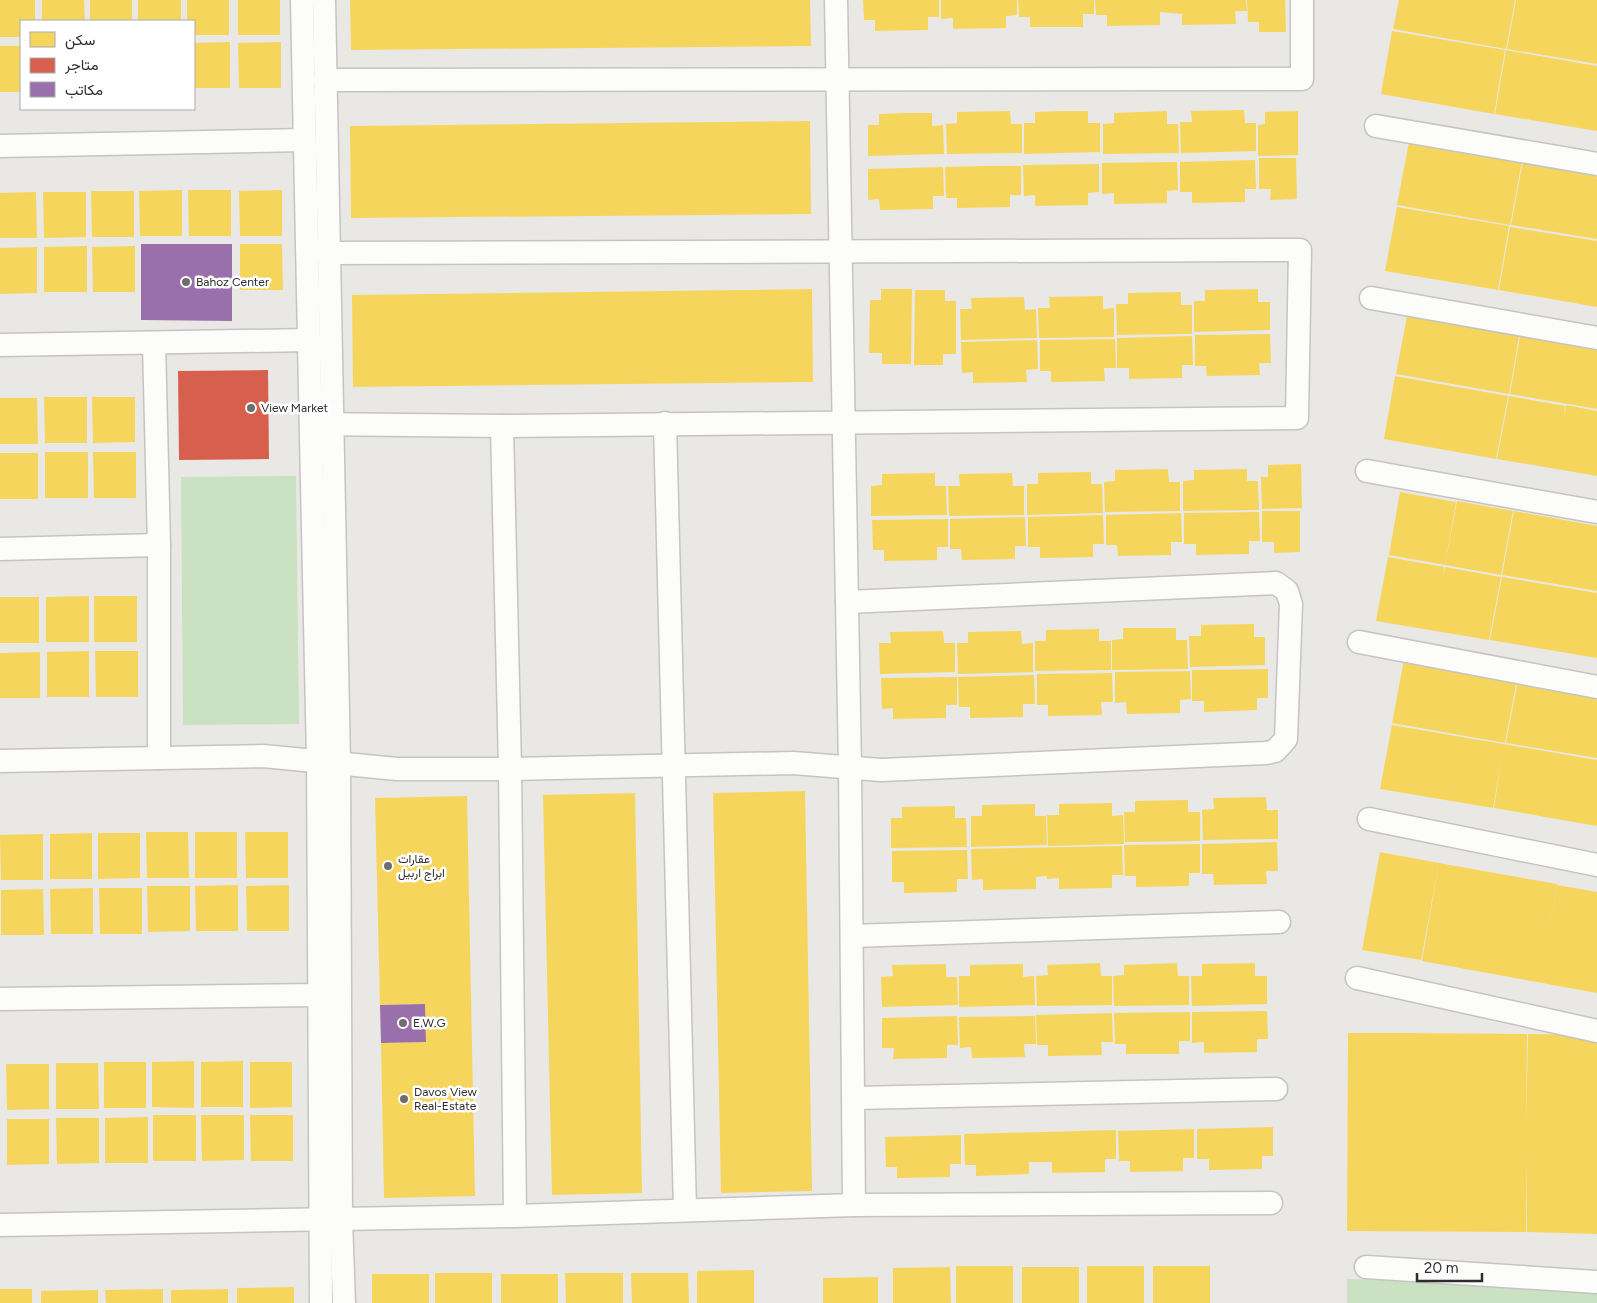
<svg xmlns="http://www.w3.org/2000/svg" width="1597" height="1303" font-family="Figtree,Vazirmatn,sans-serif">
	<style>
		.green { fill: #cae1c2 }
		.homes { fill: #f6d55c }
		.shops { fill: #d6604d }
		.offices { fill: #9970ab }
		.lines { fill: none; stroke-linecap: round; stroke-linejoin: round }
		.street-casing { stroke: #c4c4c4; stroke-width: 25 }
		.street { stroke: #fcfcfb; stroke-width: 22 }
		.poi-dot { fill: #6f6e6d; stroke: #fff; stroke-width: 2 }
		.labels { text-anchor: middle; stroke-width: 5; stroke-linejoin: round; paint-order: stroke }
		.poi-label { font-size: 12px; fill: #2d2d2d; stroke: #fff; text-anchor: start }
	</style>
	<rect width="100%" height="100%" fill="#eae8e5"/>
	<g class="green">
		<polygon points="296,476 299,724 183,725 181,477"/>
		<polygon points="1347,1279 1597,1285 1597,1303 1347,1303"/>
	</g>
	<g class="homes">
		<polygon points="0,0 35,0 35,21 21,21 21,37 0,37"/>
		<polygon points="42,0 84,0 85,21 42,21"/>
		<rect x="90" y="0" width="42" height="21"/>
		<rect x="138" y="0" width="43" height="21"/>
		<polygon points="187,0 229,0 229,35 194,35 194,21 187,21"/>
		<rect x="238" y="0" width="42" height="35"/>
		<polygon points="350,0 810,0 811,46 351,50"/>
		<polygon points="863,0 939,0 939,17 928,17 928,30 875,31 875,20 864,20"/>
		<polygon points="941,0 1017,0 1017,15 1006,16 1006,28 953,29 953,18 941,19"/>
		<polygon points="1018,0 1094,0 1094,14 1083,14 1083,27 1030,27 1030,17 1019,17"/>
		<polygon points="1095,0 1246,0 1247,11 1235,11 1236,24 1182,25 1182,14 1160,12 1160,25 1107,26 1107,15 1096,15"/>
		<polygon points="1247,0 1285,0 1286,32 1259,32 1259,22 1248,22"/>
		<polygon points="1399,0 1515,0 1506,49 1393,29"/>
		<polygon points="1516,0 1597,0 1597,64 1507,49"/>
		<polygon points="1392,31 1505,50 1494,114 1381,94"/>
		<polygon points="230,42 230,88 194,88 194,43"/>
		<polygon points="281,42 281,88 239,88 238,43"/>
		<rect x="0" y="46" width="21" height="46"/>
		<polygon points="1506,50 1597,66 1597,131 1495,114"/>
		<polygon points="1244,110 1245,123 1256,123 1256,151 1181,153 1180,122 1192,122 1191,111"/>
		<polygon points="1010,111 1011,124 1022,124 1022,153 947,154 946,124 957,123 957,112"/>
		<polygon points="1062,111 1088,111 1088,123 1100,123 1100,152 1024,154 1024,123 1035,123 1035,112"/>
		<polygon points="1167,111 1167,124 1178,124 1179,153 1103,154 1103,124 1114,123 1114,113"/>
		<polygon points="1298,111 1298,155 1258,156 1258,125 1265,124 1265,112"/>
		<polygon points="905,113 932,113 932,126 943,125 944,154 868,156 868,125 879,125 879,114"/>
		<polygon points="810,121 811,214 351,218 350,126"/>
		<polygon points="1409,142 1522,161 1510,225 1397,205"/>
		<polygon points="1259,158 1296,158 1297,199 1270,200 1271,189 1259,189"/>
		<polygon points="1255,160 1256,189 1245,189 1245,202 1192,203 1192,192 1180,192 1180,162"/>
		<polygon points="1523,161 1597,174 1597,239 1511,225"/>
		<polygon points="1177,162 1178,190 1167,191 1167,203 1114,204 1114,193 1102,194 1102,163"/>
		<polygon points="1099,164 1099,192 1088,193 1088,205 1035,206 1035,195 1024,196 1023,165"/>
		<polygon points="983,166 1021,166 1021,195 1010,195 1010,207 957,208 957,198 946,198 945,167"/>
		<polygon points="943,167 944,196 933,196 933,209 880,210 879,199 868,200 868,169"/>
		<polygon points="182,190 182,236 140,236 139,191"/>
		<polygon points="188,190 231,190 231,236 189,236"/>
		<polygon points="282,190 282,236 240,236 239,191"/>
		<polygon points="91,191 134,191 134,237 92,237"/>
		<polygon points="36,192 37,238 0,238 0,193"/>
		<polygon points="43,192 86,192 86,237 44,238"/>
		<polygon points="1397,207 1509,226 1498,290 1385,271"/>
		<polygon points="1510,227 1597,241 1597,307 1499,290"/>
		<rect x="141" y="244" width="42" height="46"/>
		<polygon points="189,244 232,244 232,289 190,290"/>
		<polygon points="240,244 282,244 283,290 240,290"/>
		<polygon points="87,246 87,292 44,292 44,247"/>
		<polygon points="135,246 135,292 93,292 92,247"/>
		<polygon points="37,247 37,293 0,294 0,248"/>
		<polygon points="812,289 813,382 353,387 352,295"/>
		<polygon points="881,289 912,289 911,364 882,364 882,353 869,353 870,300 881,300"/>
		<polygon points="1258,289 1258,302 1270,302 1270,330 1194,332 1194,301 1205,301 1205,290"/>
		<polygon points="915,290 945,290 945,301 956,301 956,354 943,354 943,365 914,365"/>
		<polygon points="1181,292 1181,305 1192,305 1192,334 1117,335 1116,304 1128,304 1128,293"/>
		<polygon points="1103,296 1103,309 1114,308 1114,337 1039,338 1038,308 1050,308 1049,297"/>
		<polygon points="1024,297 1025,310 1036,309 1037,338 961,340 960,309 972,309 971,298"/>
		<polygon points="1408,311 1520,331 1509,394 1396,374"/>
		<polygon points="1521,331 1597,343 1597,409 1510,394"/>
		<polygon points="1270,334 1271,363 1259,363 1260,375 1207,376 1206,366 1195,366 1195,335"/>
		<polygon points="1192,336 1193,365 1182,365 1182,378 1129,379 1129,368 1117,368 1117,338"/>
		<polygon points="1115,339 1116,368 1104,368 1105,381 1051,382 1051,371 1040,371 1040,340"/>
		<polygon points="1037,340 1038,369 1026,370 1027,382 973,383 973,372 962,373 961,342"/>
		<polygon points="1395,376 1508,396 1496,459 1384,439"/>
		<polygon points="1509,396 1565,406 1564,417 1566,405 1597,411 1597,476 1497,459"/>
		<polygon points="44,397 87,397 87,443 45,443"/>
		<polygon points="92,397 135,397 135,442 93,443"/>
		<polygon points="0,398 37,398 38,444 0,444"/>
		<rect x="45" y="452" width="43" height="46"/>
		<polygon points="93,452 136,452 136,498 94,498"/>
		<rect x="0" y="453" width="38" height="46"/>
		<polygon points="1301,464 1302,508 1262,509 1261,477 1268,477 1268,465"/>
		<polygon points="1168,469 1169,482 1180,482 1180,511 1105,512 1104,482 1115,481 1115,470"/>
		<polygon points="1247,469 1247,481 1258,481 1259,510 1183,511 1183,481 1194,480 1194,470"/>
		<polygon points="1091,472 1091,484 1102,484 1103,513 1027,515 1027,484 1038,484 1038,473"/>
		<polygon points="935,473 935,486 946,486 947,515 871,516 871,486 882,485 882,474"/>
		<polygon points="1012,473 1013,486 1024,486 1024,515 949,516 948,486 960,486 959,474"/>
		<polygon points="1400,492 1456,502 1445,565 1389,555"/>
		<polygon points="1457,501 1513,511 1501,575 1445,565"/>
		<polygon points="1262,511 1300,511 1300,552 1274,553 1274,542 1262,542"/>
		<polygon points="1514,511 1597,526 1597,591 1502,575"/>
		<polygon points="1259,512 1260,541 1249,541 1249,554 1196,555 1196,544 1184,544 1184,513"/>
		<polygon points="1181,513 1182,542 1171,542 1171,555 1118,556 1117,545 1106,545 1106,515"/>
		<polygon points="1103,515 1104,544 1093,544 1093,557 1040,558 1040,547 1028,547 1028,517"/>
		<polygon points="1025,517 1026,546 1015,546 1015,559 962,560 961,549 950,549 950,519"/>
		<polygon points="948,519 948,547 937,547 937,560 884,561 884,550 873,550 872,520"/>
		<polygon points="1388,557 1444,567 1443,579 1445,567 1501,577 1489,640 1376,621"/>
		<polygon points="1502,577 1597,593 1597,658 1490,640"/>
		<polygon points="89,596 89,642 46,642 46,597"/>
		<rect x="94" y="596" width="43" height="46"/>
		<rect x="0" y="597" width="39" height="46"/>
		<polygon points="1254,624 1254,637 1265,637 1265,665 1190,667 1189,636 1201,636 1201,625"/>
		<polygon points="1123,628 1176,628 1176,640 1187,640 1188,669 1112,670 1112,640 1123,639"/>
		<polygon points="1099,629 1099,641 1111,641 1111,670 1035,671 1035,641 1046,641 1046,630"/>
		<polygon points="943,631 944,643 955,643 955,672 880,674 879,643 891,643 890,632"/>
		<polygon points="1021,631 1022,644 1033,643 1033,672 958,674 957,643 968,643 968,632"/>
		<polygon points="89,651 89,697 47,697 47,652"/>
		<polygon points="95,651 138,651 138,697 96,697"/>
		<polygon points="40,652 40,698 0,698 0,653"/>
		<polygon points="1404,660 1517,679 1505,743 1392,723"/>
		<polygon points="1268,669 1268,698 1257,698 1257,710 1204,712 1204,701 1192,701 1192,670"/>
		<polygon points="1190,671 1191,699 1180,700 1180,713 1127,714 1126,702 1115,703 1115,672"/>
		<polygon points="1112,673 1113,702 1101,702 1102,715 1048,716 1048,705 1037,705 1037,674"/>
		<polygon points="1034,675 1035,704 1023,704 1023,717 970,718 970,707 959,707 958,677"/>
		<polygon points="957,677 957,705 946,705 946,718 893,719 893,708 882,709 881,678"/>
		<polygon points="1518,680 1597,693 1597,758 1506,743"/>
		<polygon points="1392,725 1597,760 1597,826 1494,808 1502,756 1493,808 1380,789"/>
		<polygon points="805,791 812,1191 721,1193 713,793"/>
		<polygon points="635,793 642,1193 552,1195 543,795"/>
		<polygon points="467,796 475,1196 384,1198 381,1043 426,1042 425,1004 380,1005 375,798"/>
		<polygon points="1266,797 1267,810 1278,810 1278,839 1203,840 1202,810 1214,809 1213,798"/>
		<polygon points="1188,800 1188,812 1200,812 1200,841 1125,842 1124,812 1135,812 1135,801"/>
		<polygon points="1112,803 1112,816 1123,815 1124,844 1048,846 1047,815 1059,815 1059,804"/>
		<polygon points="1035,804 1035,816 1046,816 1047,845 971,847 971,816 982,816 982,805"/>
		<polygon points="955,806 955,818 966,818 967,847 891,848 891,818 902,818 902,807"/>
		<polygon points="146,832 188,832 189,878 147,878"/>
		<rect x="195" y="832" width="42" height="46"/>
		<polygon points="245,832 288,832 288,878 246,878"/>
		<polygon points="92,833 92,879 50,879 50,834"/>
		<polygon points="98,833 140,833 140,878 98,879"/>
		<polygon points="43,834 43,880 1,880 0,835"/>
		<polygon points="1277,842 1278,871 1266,871 1267,884 1214,885 1213,874 1202,874 1202,844"/>
		<polygon points="1200,844 1200,873 1189,873 1189,886 1136,887 1136,876 1125,876 1124,845"/>
		<polygon points="1122,846 1123,875 1112,875 1112,888 1059,889 1059,878 1047,879 1047,876 1036,877 1036,889 983,890 983,879 972,880 971,849"/>
		<polygon points="967,850 968,879 957,879 957,892 904,893 904,882 892,882 892,851"/>
		<polygon points="1380,852 1439,863 1421,960 1362,950"/>
		<polygon points="1439,863 1557,884 1544,956 1557,885 1597,892 1597,993 1422,961"/>
		<polygon points="238,885 238,931 196,931 195,886"/>
		<polygon points="289,885 289,931 247,931 246,886"/>
		<polygon points="147,886 190,886 190,931 148,932"/>
		<polygon points="93,888 93,934 51,934 50,889"/>
		<polygon points="99,888 142,888 142,934 100,934"/>
		<polygon points="43,889 44,935 1,935 1,890"/>
		<polygon points="1100,963 1101,976 1112,976 1112,1005 1037,1006 1036,976 1048,975 1047,965"/>
		<polygon points="1177,963 1178,976 1189,976 1189,1005 1114,1006 1113,976 1124,975 1124,965"/>
		<polygon points="1255,963 1255,976 1267,976 1267,1004 1192,1006 1191,976 1202,976 1202,964"/>
		<polygon points="946,964 946,977 957,977 958,1005 882,1007 881,977 893,976 892,965"/>
		<polygon points="1023,964 1023,977 1034,976 1035,1005 959,1007 959,976 970,976 970,965"/>
		<polygon points="1267,1011 1268,1039 1257,1039 1257,1052 1204,1053 1204,1042 1192,1043 1192,1012"/>
		<polygon points="1190,1012 1190,1041 1179,1041 1179,1054 1126,1054 1126,1044 1115,1044 1114,1013"/>
		<polygon points="1112,1013 1113,1042 1101,1042 1102,1055 1048,1056 1048,1045 1037,1045 1036,1015"/>
		<polygon points="957,1016 958,1045 947,1045 947,1058 893,1059 894,1048 882,1048 882,1018"/>
		<polygon points="1035,1016 1036,1044 1024,1044 1025,1057 972,1058 971,1047 960,1048 959,1017"/>
		<polygon points="1348,1033 1408,1033 1406,1210 1408,1033 1527,1034 1526,1133 1528,1034 1588,1035 1597,1037 1597,1234 1527,1232 1527,1154 1526,1232 1347,1231"/>
		<polygon points="194,1061 194,1108 152,1107 152,1062"/>
		<polygon points="243,1061 243,1107 201,1107 201,1062"/>
		<rect x="104" y="1062" width="42" height="46"/>
		<polygon points="250,1062 292,1062 292,1107 250,1108"/>
		<polygon points="56,1063 98,1063 99,1109 56,1109"/>
		<polygon points="6,1064 49,1064 49,1109 7,1110"/>
		<rect x="153" y="1115" width="43" height="46"/>
		<polygon points="201,1115 244,1115 244,1160 202,1161"/>
		<polygon points="250,1115 293,1115 293,1161 251,1161"/>
		<polygon points="148,1117 148,1163 105,1163 105,1118"/>
		<polygon points="56,1118 99,1118 99,1163 57,1164"/>
		<polygon points="7,1119 49,1119 49,1164 7,1165"/>
		<polygon points="1273,1127 1273,1156 1262,1156 1262,1169 1209,1170 1209,1159 1197,1159 1197,1129"/>
		<polygon points="1194,1129 1194,1158 1183,1158 1183,1171 1130,1172 1130,1161 1119,1161 1118,1131"/>
		<polygon points="1116,1130 1116,1159 1105,1159 1105,1172 1052,1173 1052,1162 1029,1162 1029,1174 976,1176 976,1165 965,1165 964,1134"/>
		<polygon points="961,1135 961,1164 950,1164 950,1177 897,1178 897,1167 886,1167 885,1137"/>
		<rect x="956" y="1266" width="57" height="37"/>
		<rect x="1087" y="1266" width="57" height="37"/>
		<rect x="1153" y="1266" width="57" height="37"/>
		<polygon points="950,1267 951,1303 893,1303 893,1268"/>
		<rect x="1022" y="1267" width="57" height="36"/>
		<polygon points="754,1270 754,1303 697,1303 697,1271"/>
		<rect x="435" y="1273" width="57" height="30"/>
		<polygon points="565,1273 623,1273 623,1303 566,1303"/>
		<polygon points="631,1273 688,1273 689,1303 632,1303"/>
		<rect x="372" y="1274" width="57" height="29"/>
		<rect x="501" y="1274" width="57" height="29"/>
		<polygon points="878,1277 878,1303 823,1303 823,1278"/>
		<polygon points="294,1287 294,1303 237,1303 237,1288"/>
		<rect x="0" y="1289" width="32" height="14"/>
		<polygon points="163,1289 163,1303 106,1303 105,1290"/>
		<polygon points="228,1289 228,1303 171,1303 171,1290"/>
		<polygon points="98,1290 98,1303 41,1303 41,1291"/>
	</g>
	<polygon class="shops" points="268,370 269,459 179,460 178,371"/>
	<g class="offices">
		<polygon points="141,244 232,244 232,321 141,320"/>
		<polygon points="425,1004 426,1042 381,1043 380,1005"/>
	</g>
	<g class="lines">
		<defs>
			<g id="street">
				<path d="M302,0c3,253 12,506 16,759 2,182 2,363 3,544"/>
				<polyline points="324,0 339,763 341,1219 344,1303"/>
				<polyline points="836,0 850,768 854,1205"/>
				<polyline points="325,80 1302,79 1302,0"/>
				<polyline points="1376,126 1597,164"/>
				<polyline points="0,146 304,140"/>
				<polyline points="1371,298 1597,338"/>
				<polyline points="154,343 159,545 159,758"/>
				<polyline points="0,345 309,340"/>
				<polyline points="665,423 685,1210"/>
				<polyline points="312,424 502,426 1297,418 1300,250 327,253"/>
				<polyline points="502,426 510,769 515,1216"/>
				<polyline points="1367,471 1597,512"/>
				<polyline points="0,549 159,545"/>
				<polyline points="1359,642 1597,687"/>
				<polyline points="0,761 263,756 397,769 510,769 793,763 881,770 1266,753 1275,751 1286,739 1291,604 1287,591 1276,583 847,602"/>
				<polyline points="1369,819 1597,865"/>
				<polyline points="852,936 1279,922"/>
				<polyline points="1357,978 1597,1031"/>
				<polyline points="0,999 319,995"/>
				<polyline points="854,1098 1276,1089"/>
				<polyline points="0,1225 515,1216 854,1205 1271,1203"/>
				<polyline points="1366,1267 1597,1282"/>
			</g>
		</defs>
		<use href="#street" class="street-casing"/>
		<use href="#street" class="street"/>
	</g>
	<g class="poi-dot">
		<circle cx="186" cy="282" r="5"/>
		<circle cx="251" cy="408" r="5"/>
		<circle cx="388" cy="866" r="5"/>
		<circle cx="403" cy="1023" r="5"/>
		<circle cx="404" cy="1099" r="5"/>
	</g>
	<g class="labels">
		<g class="poi-label">
			<text x="196" y="286">Bahoz Center</text>
			<text x="261" y="412">View Market</text>
			<text x="398" y="863">عقارات<tspan x="398" dy="14">ابراج اربیل</tspan></text>
			<text x="413" y="1027">E.W.G</text>
			<text x="414" y="1096">Davos View<tspan x="414" dy="14">Real-Estate</tspan></text>
		</g>
	</g>
	<rect x="20" y="20" width="175" height="90" fill="#ffffff" stroke="#ababab"/>
	<rect x="30" y="32" width="25" height="15" fill="#f6d55c" stroke="#ababab"/>
	<text x="65" y="45" font-size="15" fill="#2d2d2d">سكن</text>
	<rect x="30" y="58" width="25" height="15" fill="#d6604d" stroke="#ababab"/>
	<text x="65" y="70" font-size="15" fill="#2d2d2d">متاجر</text>
	<rect x="30" y="82" width="25" height="15" fill="#9970ab" stroke="#ababab"/>
	<text x="65" y="95" font-size="15" fill="#2d2d2d">مكاتب</text>
	<path d="M1417 1273v8h65v-8" fill="none" stroke="#2d2d2d" stroke-width="2.5"/>
	<text x="1424" y="1273" font-size="15" fill="#2d2d2d" stroke="#ffffff" stroke-width="4" paint-order="stroke">20 m</text>
</svg>
